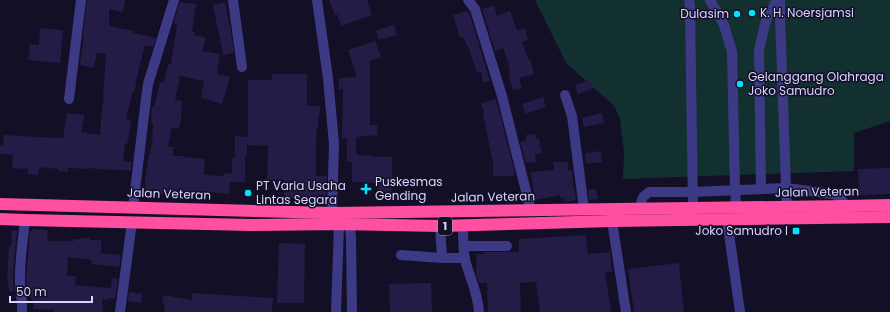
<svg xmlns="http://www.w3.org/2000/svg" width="890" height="312" font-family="Poppins,sans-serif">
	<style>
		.green { fill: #12302f }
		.building { fill: #241b47 }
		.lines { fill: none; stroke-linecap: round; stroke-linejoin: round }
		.minor { stroke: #3d3a85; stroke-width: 10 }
		.highway { stroke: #ff4fa3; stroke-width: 12 }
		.poi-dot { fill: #00e5ff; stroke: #130f26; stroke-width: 1.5 }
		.labels { text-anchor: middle; stroke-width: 3; stroke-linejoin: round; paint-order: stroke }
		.shield { fill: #130f26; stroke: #9e99be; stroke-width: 1 }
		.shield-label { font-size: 11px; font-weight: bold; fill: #d9d4ff }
		.poi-label { font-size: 12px; fill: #d9d4ff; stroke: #130f26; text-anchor: start }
		.street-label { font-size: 12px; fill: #d9d4ff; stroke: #130f26 }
	</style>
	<rect width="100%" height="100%" fill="#130f26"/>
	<polygon class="green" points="535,0 890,0 890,121 854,133 854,171 623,179 624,153 620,119 614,106 566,63"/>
	<g class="building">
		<polygon points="87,0 125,0 123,12 109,9 109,26 134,31 133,33 156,38 153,47 145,45 136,80 135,91 133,91 126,119 131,120 127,144 125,144 123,161 132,162 131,171 109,169 108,170 88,168 88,169 68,168 68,172 58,171 58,169 39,167 38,175 27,174 28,169 12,168 13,155 0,154 0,145 3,145 4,135 36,137 63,138 67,113 85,115 81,132 100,135 102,107 104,99 103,99 106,54 97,53 94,68 80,65 84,35 83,35"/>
		<polygon points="329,0 367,0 372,15 341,26 337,14 335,15"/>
		<polygon points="180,2 196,4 192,32 195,32 195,35 206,38 202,51 220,54 217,74 230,77 222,104 201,98 204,81 180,76 175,100 182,101 181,119 179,129 172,127 168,147 173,147 173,156 184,156 184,157 205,159 204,175 223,176 224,173 232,174 232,158 235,158 235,136 248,137 248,80 272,80 272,74 307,74 307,106 320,106 319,117 318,117 318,128 317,128 316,141 316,176 327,176 326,196 316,195 316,205 303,205 303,198 284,198 284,180 267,180 268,146 247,145 247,155 245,155 245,182 230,182 229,194 194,191 194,194 173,192 173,195 145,194 145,179 149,154 150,155 151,146 152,146 153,124 151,124 152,115 151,115 152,107 154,107 160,82 164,83 168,64 171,64 177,24 174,23 174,21"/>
		<polygon points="225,2 231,32 234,53 223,55 213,5"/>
		<polygon points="494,5 497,16 510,11 517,30 525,28 528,40 522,42 528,59 530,59 534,74 519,78 522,88 513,90 508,73 510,73 508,65 509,65 503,48 495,51 482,9"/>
		<polygon points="467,11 468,13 469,12 490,81 483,82 481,72 477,73 468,46 467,47 464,37 460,38 453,15"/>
		<polygon points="394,25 397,35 379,40 376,30"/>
		<polygon points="40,28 63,30 60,63 28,60 30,44 39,45"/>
		<polygon points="375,41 381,57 370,61 370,125 377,125 378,135 356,137 356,153 357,153 357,155 374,156 374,157 392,157 392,180 391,195 378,194 378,183 352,182 352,162 347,162 347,138 342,138 343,89 339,89 339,78 357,77 348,50"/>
		<polygon points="590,80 593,88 578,94 575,85"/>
		<polygon points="543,97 546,107 525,114 522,104"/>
		<polygon points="496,99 514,169 514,176 493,176 493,158 492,159 483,113 484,112 481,103"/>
		<polygon points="602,113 604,123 584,127 582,118"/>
		<polygon points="535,134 536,139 539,139 542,153 535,154 536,162 526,163 520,142 526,141 526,135"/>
		<polygon points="601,151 602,162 586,164 585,153"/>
		<polygon points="553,162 568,162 568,170 572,170 573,186 574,186 576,200 565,202 564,198 561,199 560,195 535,200 531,172 554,170"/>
		<polygon points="890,168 890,194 859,195 858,169"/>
		<polygon points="596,189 598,199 589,200 588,190"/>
		<polygon points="32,229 48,230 47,241 74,241 73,239 82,239 82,238 90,238 90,240 101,240 101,253 121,255 119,267 91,264 92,260 68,257 67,276 76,276 75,285 111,288 112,278 118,279 115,299 109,298 109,300 102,299 103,312 54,312 54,310 33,309 34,301 28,295 26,281 29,242 30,231 32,231"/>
		<polygon points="12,230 17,231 14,262 13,282 14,291 9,292 8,280 7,280 9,246 11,246"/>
		<polygon points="586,235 588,254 610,252 612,272 605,273 611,312 540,312 536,282 520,283 521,312 488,312 487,283 479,283 476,273 477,254 485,254 485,252 519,252 519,239"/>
		<polygon points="279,243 305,244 304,303 277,303"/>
		<polygon points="679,263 684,312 634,312 628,269"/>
		<polygon points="431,283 432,312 390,312 389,284"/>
		<polygon points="129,292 142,294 141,303 128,301"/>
		<polygon points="192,293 273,298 272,312 164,312 165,304 162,303 164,295 192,300"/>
	</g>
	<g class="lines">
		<g class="minor">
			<polyline points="233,0 242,67"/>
			<polyline points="317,0 328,78 334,144 332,213"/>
			<polyline points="468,0 475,9 502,96 531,211"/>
			<polyline points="689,0 690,7 693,208"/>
			<polyline points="710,0 724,25 732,52 735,190 736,207"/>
			<polyline points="780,0 780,16 786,188 833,194 839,196 846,206"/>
			<polyline points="565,95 572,116 584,209"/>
			<polyline points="69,99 81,0"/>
			<polyline points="761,189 759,50 766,20 777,0"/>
			<polyline points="133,207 146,99 148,84 174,0"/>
			<polyline points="639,209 643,197 649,192 692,192 786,188 787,207"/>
			<polyline points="727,219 740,312"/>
			<polyline points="612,221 626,312"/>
			<polyline points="350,224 351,239 352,312"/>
			<path d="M463,225c0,10 0,25 2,35 5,18 13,33 14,52"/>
			<polyline points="440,226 442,258"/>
			<polyline points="464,246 507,246"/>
			<polyline points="401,255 442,258 465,258"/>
			<path d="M22,312c1,-12 -3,-23 -2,-35 0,-19 3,-38 5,-57"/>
			<polyline points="120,312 132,222"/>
			<polyline points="336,312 339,224"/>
		</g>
		<g class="highway">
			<polyline points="0,204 332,213 846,206 890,205"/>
			<polyline points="0,219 25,220 251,225 339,224 440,226 612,221 890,217"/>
		</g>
	</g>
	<g class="poi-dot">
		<circle cx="752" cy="13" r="4"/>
		<circle cx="737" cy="14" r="4"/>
		<circle cx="740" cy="84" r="4"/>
		<path d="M364 183h4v4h4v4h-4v4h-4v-4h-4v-4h4z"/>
		<circle cx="248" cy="193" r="4"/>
		<rect x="792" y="227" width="8" height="8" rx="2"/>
	</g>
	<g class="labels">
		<rect class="shield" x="438" y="217" width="14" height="18" rx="3"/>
		<g class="shield-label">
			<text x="445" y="230">1</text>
		</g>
		<g class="poi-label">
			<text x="760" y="17">K. H. Noersjamsi</text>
			<text x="729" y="18" text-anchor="end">Dulasim</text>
			<text x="748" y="81">Gelanggang Olahraga<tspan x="748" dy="14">Joko Samudro</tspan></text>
			<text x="375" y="186">Puskesmas<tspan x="375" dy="14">Gending</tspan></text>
			<text x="256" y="190">PT Varia Usaha<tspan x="256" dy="14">Lintas Segara</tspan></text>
			<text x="788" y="235" text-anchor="end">Joko Samudro I</text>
		</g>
		<g class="street-label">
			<text transform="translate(817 192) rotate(-1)" y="4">Jalan Veteran</text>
			<text transform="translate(169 194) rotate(2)" y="4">Jalan Veteran</text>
			<text transform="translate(493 197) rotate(-1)" y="4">Jalan Veteran</text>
		</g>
	</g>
	<path d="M10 296v6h82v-6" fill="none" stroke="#d9d4ff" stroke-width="2"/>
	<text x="16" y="296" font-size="12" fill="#d9d4ff" stroke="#130f26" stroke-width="3" paint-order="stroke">50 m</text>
</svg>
